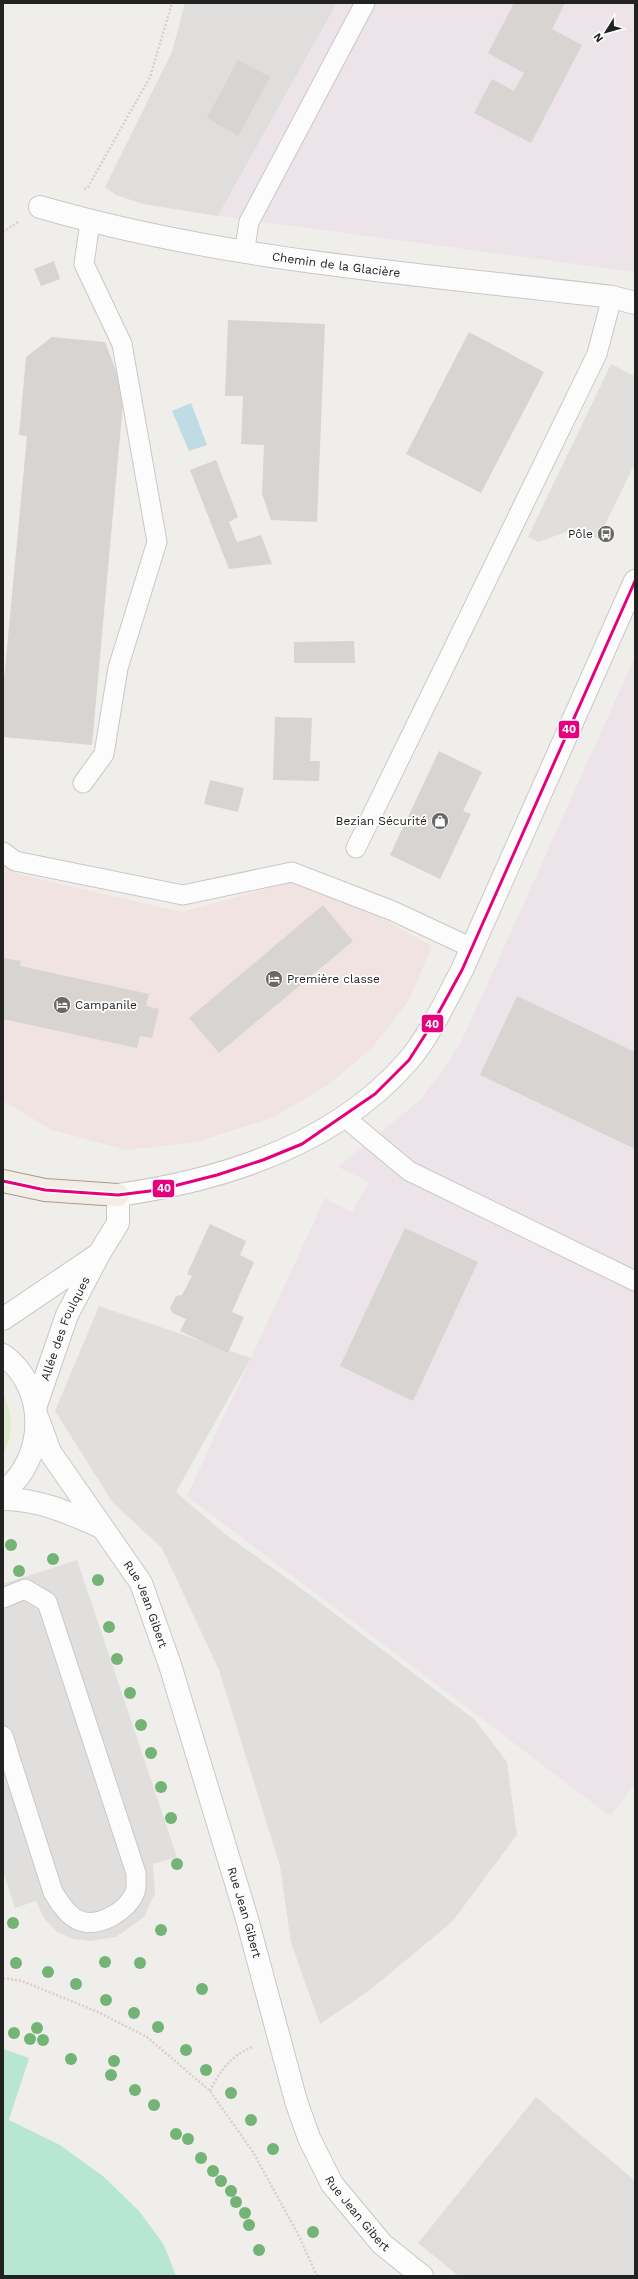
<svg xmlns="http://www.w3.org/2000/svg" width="638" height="2279" font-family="'Work Sans',sans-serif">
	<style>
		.residential { fill: #dfdedc }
		.commercial { fill: #f1e3e1 }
		.industrial { fill: #ede4e9 }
		.grass { fill: #ddeccb }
		.pitch { fill: #b7e6d2 }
		.parking { fill: #e0dfde }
		.water { fill: #bfdbe3 }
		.building { fill: #d7d4d2 }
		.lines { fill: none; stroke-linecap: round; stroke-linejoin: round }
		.service-casing { stroke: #c9c8c7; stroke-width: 21 }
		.minor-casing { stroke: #c9c8c7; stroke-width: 24 }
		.tertiary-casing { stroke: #c9c8c7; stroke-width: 24 }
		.primary-casing { stroke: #a79c86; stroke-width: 24 }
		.path { stroke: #dccecd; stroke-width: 2.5; stroke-dasharray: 2 2; stroke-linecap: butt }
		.service { stroke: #fdfcfc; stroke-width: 19 }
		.minor { stroke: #fdfcfc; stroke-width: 22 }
		.tertiary { stroke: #fdfcfc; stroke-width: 22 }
		.primary { stroke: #f3ede7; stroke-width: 22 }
		.bus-1-casing { stroke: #fff; stroke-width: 6 }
		.bus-1 { stroke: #e5007d; stroke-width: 3 }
		.tree { fill: #73b476 }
		.labels { text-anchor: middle; stroke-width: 3.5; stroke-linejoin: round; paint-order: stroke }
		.street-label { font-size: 12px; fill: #222; stroke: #fff }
		.poi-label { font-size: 12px; fill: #222; stroke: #fff; text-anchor: end }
		.line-badge { stroke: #fff; stroke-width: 1.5 }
		.badge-label { font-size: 11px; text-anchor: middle; font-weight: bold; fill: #fff }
	</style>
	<rect width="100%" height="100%" fill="#f0eeeb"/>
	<g class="residential">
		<polygon points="185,3 337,3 218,216 143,204 116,195 105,187 172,52"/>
		<polygon points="536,2097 635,2181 635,2276 459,2276 418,2243"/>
	</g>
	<polygon class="commercial" points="3,866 21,875 182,912 290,882 348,900 432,946 409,1000 372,1048 328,1085 272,1118 196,1142 126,1150 52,1130 3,1101"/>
	<g class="industrial">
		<polygon points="337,3 635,3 635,272 218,216"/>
		<polygon points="635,657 635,1784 610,1816 187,1496 325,1198 352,1212 369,1182 338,1167 420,1100 442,1072 462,1040"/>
	</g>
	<path class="grass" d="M3,1394c9,15 12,43 0,59z"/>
	<polygon class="pitch" points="3,2049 29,2058 9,2120 60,2145 104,2177 139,2211 164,2245 176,2276 3,2276"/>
	<g class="parking">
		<polygon points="611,364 635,376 635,463 598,539 577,528 538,542 528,537"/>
		<polygon points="99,1306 251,1358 176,1492 225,1534 313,1597 475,1720 507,1762 517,1835 452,1922 370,1990 320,2024 291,1943 280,1866 219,1670 162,1548 113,1503 55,1411"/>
		<polygon points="77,1560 177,1857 153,1864 155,1893 144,1917 116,1937 90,1941 74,1939 57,1932 44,1918 36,1901 15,1908 3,1872 3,1584"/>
	</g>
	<polygon class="water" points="191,403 207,445 189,451 172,411"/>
	<g class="building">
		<polygon points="514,3 565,3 552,29 582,45 531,143 474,113 492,79 514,91 524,73 488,53"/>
		<polygon points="238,60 270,77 238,136 207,118"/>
		<polygon points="54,261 60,279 41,286 34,269"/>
		<polygon points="228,320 325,324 317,522 271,520 262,494 264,445 241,444 243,396 225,396"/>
		<polygon points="469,332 544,372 481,493 406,454"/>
		<polygon points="52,337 105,342 124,392 92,745 3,737 3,690 27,436 19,435 26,357"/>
		<polygon points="216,460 238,517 229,522 237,542 261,535 272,564 229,569 190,470"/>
		<polygon points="354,641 355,663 294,663 294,642"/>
		<polygon points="275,717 312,718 310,761 320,761 319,781 273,780"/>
		<polygon points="439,751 482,772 463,811 471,814 440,879 390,855"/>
		<polygon points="210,780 244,788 238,812 204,804"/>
		<polygon points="323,905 353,941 219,1053 189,1018"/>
		<polygon points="3,958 21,961 20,966 149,994 146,1006 159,1009 152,1038 140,1036 137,1048 3,1019"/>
		<polygon points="517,996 635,1052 635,1149 480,1075"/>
		<polygon points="210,1224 246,1241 240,1255 254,1262 232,1312 244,1317 228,1353 180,1331 186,1319 172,1313 170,1308 176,1296 182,1295 192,1276 187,1274"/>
		<polygon points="405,1228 478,1262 413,1401 340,1366"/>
	</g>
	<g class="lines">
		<defs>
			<g id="service">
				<polyline points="244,253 249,222 365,3"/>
				<polyline points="83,783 104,754 118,668 157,542 122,344 84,264 90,222"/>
				<polyline points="356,848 597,354 612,297"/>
				<polyline points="3,852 15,861 183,895 292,872 393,911 472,948"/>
				<polyline points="343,1116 409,1171 635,1281"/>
				<path d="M3,1598l22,-9 22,13 89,271c0,6 1,14 -1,19 -7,19 -37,37 -57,28 -11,-5 -19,-18 -25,-28l-50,-156"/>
			</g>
			<g id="minor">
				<path id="s1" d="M40,207c186,54 381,67 572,90l23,6"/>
			</g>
			<g id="tertiary">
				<polyline points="3,1319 96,1256"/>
				<path d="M3,1355c45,32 44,104 0,137"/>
				<path id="s2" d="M36,1405l31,-90 32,-61 19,-31v-28c106,-15 217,-50 290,-134 21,-24 39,-63 54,-91l173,-389"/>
				<path id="s3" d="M38,1419l12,33 91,131 29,82 77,254 49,182 13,37 23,46 50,60 40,32"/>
				<path d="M3,1499c35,0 67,14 98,28"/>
			</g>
			<polyline id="primary" points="3,1181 45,1190 118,1195"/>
		</defs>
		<use href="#service" class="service-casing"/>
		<use href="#minor" class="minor-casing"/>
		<use href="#tertiary" class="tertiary-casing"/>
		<use href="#primary" class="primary-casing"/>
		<g class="path">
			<polyline points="84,189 88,187 150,77 172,3"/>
			<polyline points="3,232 18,222"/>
			<polyline points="3,1978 22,1981 98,2012 147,2037 210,2091 253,2152 299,2236 317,2276"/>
			<path d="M210,2091c9,-19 22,-37 43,-44"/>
		</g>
		<use href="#service" class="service"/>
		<use href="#minor" class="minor"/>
		<use href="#tertiary" class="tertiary"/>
		<use href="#primary" class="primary"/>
		<defs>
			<polyline id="bus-1" points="3,1181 45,1190 118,1195 158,1190 217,1175 263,1160 302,1144 375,1094 409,1060 434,1021 462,970 635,581"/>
		</defs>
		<use href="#bus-1" class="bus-1-casing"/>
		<use href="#bus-1" class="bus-1"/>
	</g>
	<g class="tree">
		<circle cx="11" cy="1545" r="6"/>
		<circle cx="53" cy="1559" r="6"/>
		<circle cx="19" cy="1571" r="6"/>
		<circle cx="98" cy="1580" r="6"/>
		<circle cx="109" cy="1627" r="6"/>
		<circle cx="117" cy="1659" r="6"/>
		<circle cx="130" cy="1693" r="6"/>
		<circle cx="141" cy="1725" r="6"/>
		<circle cx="151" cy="1753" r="6"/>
		<circle cx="161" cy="1787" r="6"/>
		<circle cx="171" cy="1818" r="6"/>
		<circle cx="177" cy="1864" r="6"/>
		<circle cx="13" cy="1923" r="6"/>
		<circle cx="161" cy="1930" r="6"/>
		<circle cx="105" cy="1962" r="6"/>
		<circle cx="16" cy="1963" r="6"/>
		<circle cx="140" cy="1963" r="6"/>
		<circle cx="48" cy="1972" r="6"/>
		<circle cx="76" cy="1984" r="6"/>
		<circle cx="202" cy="1989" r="6"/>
		<circle cx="106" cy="2000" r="6"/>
		<circle cx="134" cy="2013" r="6"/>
		<circle cx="158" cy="2027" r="6"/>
		<circle cx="37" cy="2028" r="6"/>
		<circle cx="14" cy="2033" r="6"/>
		<circle cx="30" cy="2039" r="6"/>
		<circle cx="43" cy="2040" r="6"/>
		<circle cx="186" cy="2050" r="6"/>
		<circle cx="71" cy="2059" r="6"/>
		<circle cx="114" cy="2061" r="6"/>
		<circle cx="206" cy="2070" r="6"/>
		<circle cx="111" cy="2075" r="6"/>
		<circle cx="135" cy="2090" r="6"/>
		<circle cx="231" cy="2093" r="6"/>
		<circle cx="154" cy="2105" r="6"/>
		<circle cx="251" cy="2120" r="6"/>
		<circle cx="176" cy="2134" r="6"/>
		<circle cx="188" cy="2139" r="6"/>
		<circle cx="273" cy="2149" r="6"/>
		<circle cx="201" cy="2158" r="6"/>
		<circle cx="213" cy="2171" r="6"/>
		<circle cx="221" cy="2181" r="6"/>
		<circle cx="231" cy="2191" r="6"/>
		<circle cx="236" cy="2202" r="6"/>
		<circle cx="245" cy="2213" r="6"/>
		<circle cx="249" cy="2225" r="6"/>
		<circle cx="313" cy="2232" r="6"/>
		<circle cx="259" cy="2250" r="6"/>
	</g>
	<defs>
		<symbol id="bus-disc" viewBox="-11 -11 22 22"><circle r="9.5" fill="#6a6968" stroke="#fff"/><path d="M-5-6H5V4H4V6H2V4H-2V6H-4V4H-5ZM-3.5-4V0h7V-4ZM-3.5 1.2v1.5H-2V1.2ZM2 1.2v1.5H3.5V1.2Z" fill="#fff"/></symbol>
		<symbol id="shop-disc" viewBox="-11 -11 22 22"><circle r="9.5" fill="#6a6968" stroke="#fff"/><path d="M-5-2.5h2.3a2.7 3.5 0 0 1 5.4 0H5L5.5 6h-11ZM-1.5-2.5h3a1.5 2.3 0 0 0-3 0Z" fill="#fff"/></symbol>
		<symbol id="hotel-disc" viewBox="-11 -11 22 22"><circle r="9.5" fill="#6a6968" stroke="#fff"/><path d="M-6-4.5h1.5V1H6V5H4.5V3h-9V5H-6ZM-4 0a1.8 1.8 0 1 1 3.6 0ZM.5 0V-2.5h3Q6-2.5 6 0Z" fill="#fff"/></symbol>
	</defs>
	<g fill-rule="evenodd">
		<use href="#bus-disc" x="596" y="524" width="20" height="20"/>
		<use href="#shop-disc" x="430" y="811" width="20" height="20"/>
		<use href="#hotel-disc" x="264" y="969" width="20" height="20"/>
		<use href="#hotel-disc" x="52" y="995" width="20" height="20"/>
	</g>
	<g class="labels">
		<g class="street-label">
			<text dy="4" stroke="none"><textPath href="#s1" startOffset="302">Chemin de la Glacière</textPath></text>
			<text dy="4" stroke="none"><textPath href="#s2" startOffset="82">Allée des Foulques</textPath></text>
			<text dy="4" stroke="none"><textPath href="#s3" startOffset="216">Rue Jean Gibert</textPath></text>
			<text dy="4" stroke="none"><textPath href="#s3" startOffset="540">Rue Jean Gibert</textPath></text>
			<text dy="4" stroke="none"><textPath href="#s3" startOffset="865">Rue Jean Gibert</textPath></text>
		</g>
		<g class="poi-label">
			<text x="593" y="538">Pôle</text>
			<text x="427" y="825">Bezian Sécurité</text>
			<text x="287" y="983" text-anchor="start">Première classe</text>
			<text x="75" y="1009" text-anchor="start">Campanile</text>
		</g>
	</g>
	<g class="line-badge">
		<rect x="558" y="720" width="22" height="19" rx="4" fill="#e5007d"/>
		<rect x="421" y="1014" width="23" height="19" rx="4" fill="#e5007d"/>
		<rect x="152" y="1179" width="23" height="19" rx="4" fill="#e5007d"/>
	</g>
	<g class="badge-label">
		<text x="569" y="733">40</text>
		<text x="432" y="1028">40</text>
		<text x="164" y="1192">40</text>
	</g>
	<rect width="638" height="2279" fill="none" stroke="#222222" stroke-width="8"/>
	<g transform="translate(606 32) rotate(233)" stroke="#ffffff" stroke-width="3" paint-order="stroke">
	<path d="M0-3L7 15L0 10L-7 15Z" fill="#222222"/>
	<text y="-6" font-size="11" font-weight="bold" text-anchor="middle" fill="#222222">N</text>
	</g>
</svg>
